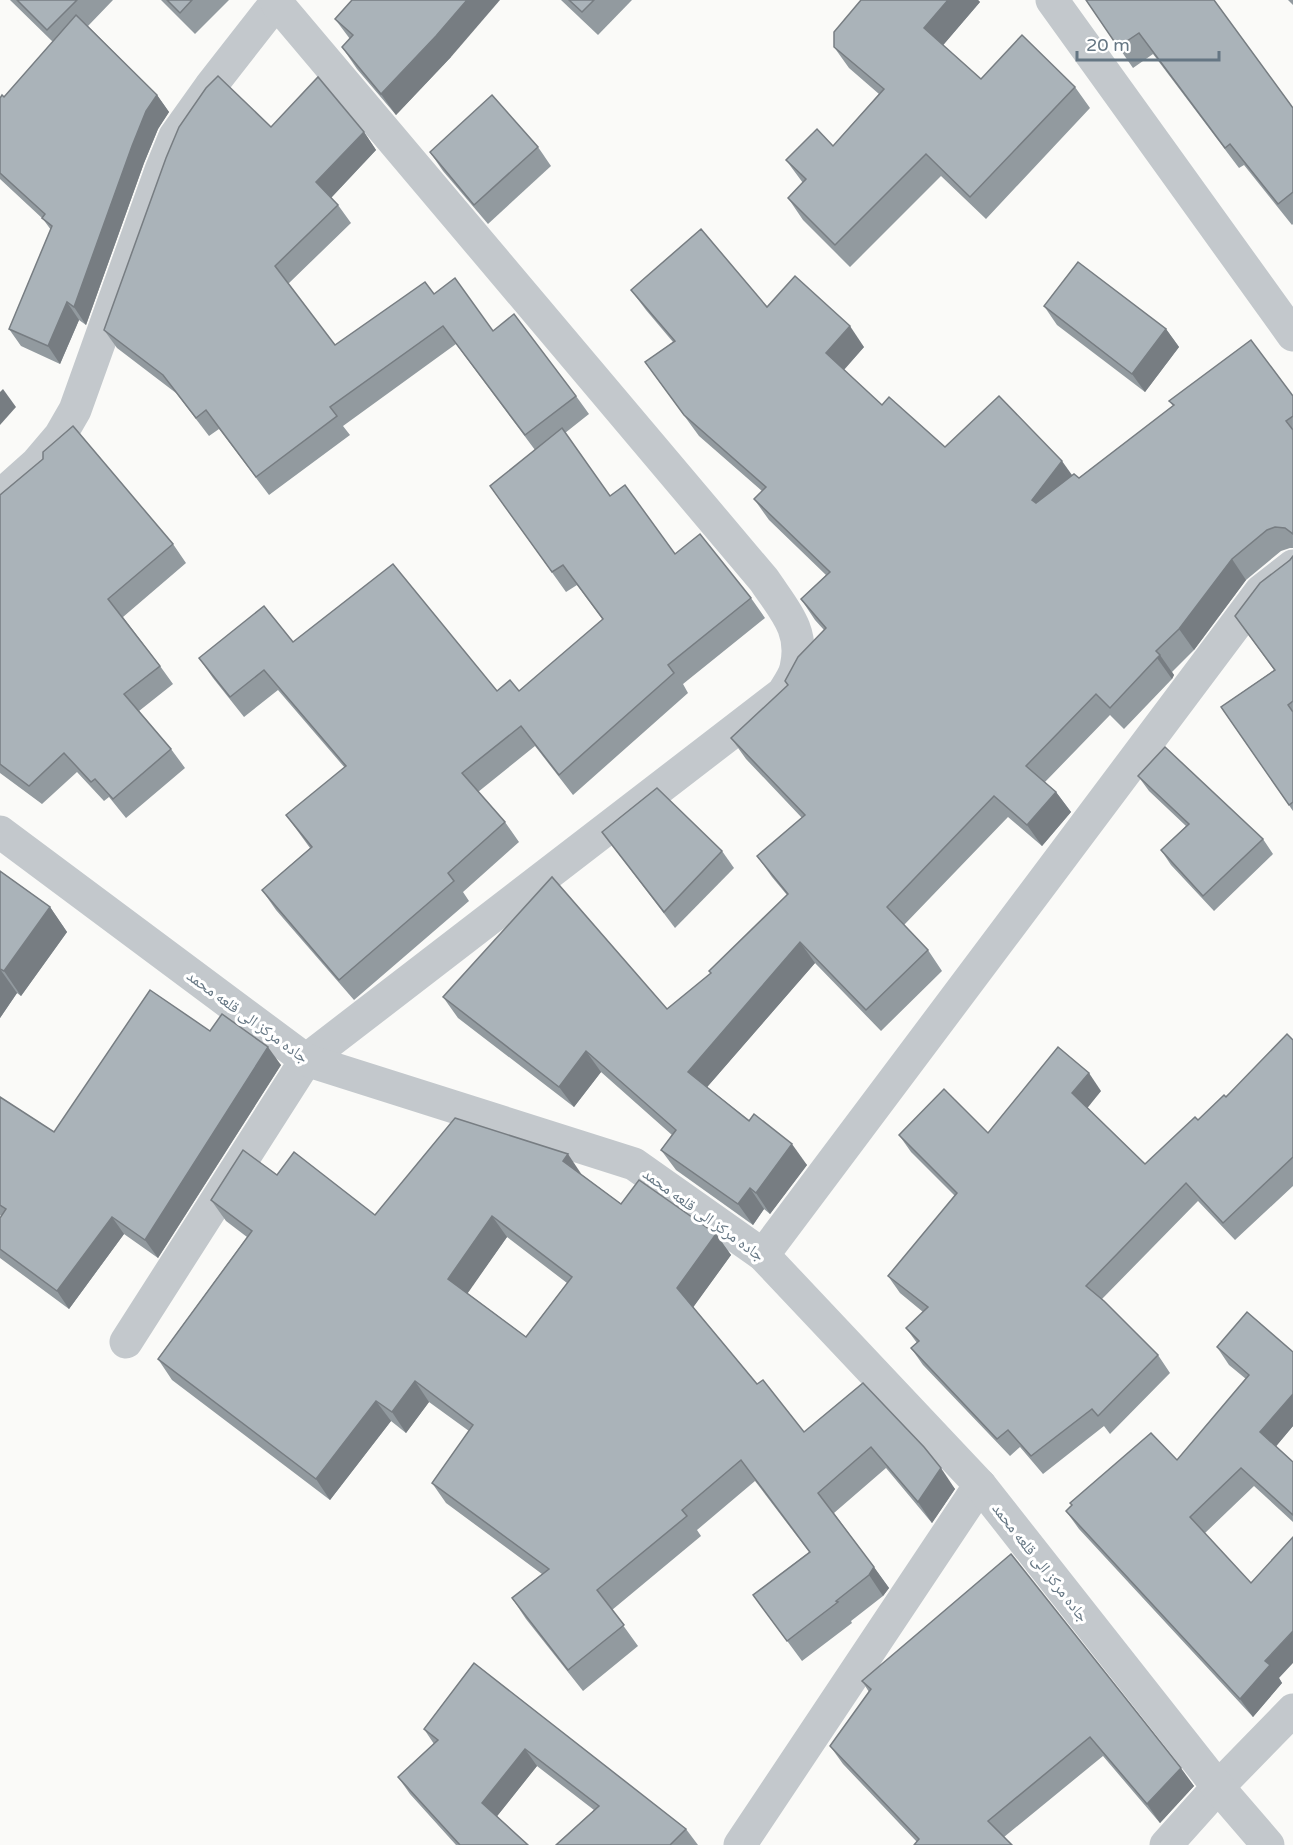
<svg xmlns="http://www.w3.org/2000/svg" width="1293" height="1845" font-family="'Varela Round','Noto Naskh Arabic',sans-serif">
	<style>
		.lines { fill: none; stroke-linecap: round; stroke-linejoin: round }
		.minor { stroke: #c3c8cc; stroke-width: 33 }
		.tertiary { stroke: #c3c8cc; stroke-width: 33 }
		.wall { fill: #929a9f; fill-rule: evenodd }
		.shaded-wall { fill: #777d82 }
		.building { fill: #aab3b9; stroke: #777d82; stroke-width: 1.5; fill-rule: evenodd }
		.labels { text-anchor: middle; stroke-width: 6; stroke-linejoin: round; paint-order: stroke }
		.street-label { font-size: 16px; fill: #657683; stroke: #fff }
	</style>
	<rect width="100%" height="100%" fill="#fafaf8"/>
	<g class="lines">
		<g class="minor">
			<polyline points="1052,0 1293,335"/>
			<polyline points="0,496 37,463 60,436 75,410 161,170 175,136 210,87 278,0"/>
			<polyline points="763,1255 1261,591 1293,566"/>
			<path d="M126,1342l180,-282 477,-367c4,-7 11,-16 13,-25 9,-38 -12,-58 -32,-88l-488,-578"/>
			<polyline points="740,1845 980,1485"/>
			<polyline points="1166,1845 1218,1787 1293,1710"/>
		</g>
		<polyline class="tertiary" points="0,832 306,1060 634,1164 763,1255 980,1485 1218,1787 1268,1845"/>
	</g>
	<g class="wall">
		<polygon points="10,0 113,0 88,26 157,95 169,112 158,129 144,163 86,325 79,320 60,364 21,346 9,329 51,230 43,219 0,179 0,98 4,97 53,42"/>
		<polygon points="161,0 229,0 195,34"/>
		<polygon points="561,0 632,0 598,35"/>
		<polygon points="861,0 978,0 980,2 943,45 981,79 1075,87 1090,108 986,219 941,176 850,267 803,220 788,198 803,183 786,160 833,146 879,94 849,68 834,47"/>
		<polygon points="1086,0 1293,108 1293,224 1292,225 1244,165 1239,168 1153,54 1133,68"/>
		<polygon points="1288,0 1293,0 1293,5"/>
		<polygon points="335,19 451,57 396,115 357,69 342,47 350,39"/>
		<polygon points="271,127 364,132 376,150 331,198 338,205 351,223 288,284 335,345 434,294 493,331 576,396 589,414 565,433 610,496 675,554 751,598 765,618 683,684 688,693 573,795 535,746 478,792 505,822 519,842 463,892 469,901 354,1000 276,910 262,890 310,848 286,815 345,768 278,690 244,717 213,678 199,658 293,642 497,691 519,691 603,620 577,585 566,592 490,486 535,450 456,344 343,426 350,435 269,495 219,429 209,436 176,393 117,348 104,330"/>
		<polygon points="538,147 551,166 488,224 443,171 430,152"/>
		<polygon points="631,290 767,307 864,347 844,370 882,405 945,447 1072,476 1079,478 1173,406 1169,401 1293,396 1293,548 1290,548 1281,551 1246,580 1194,650 1172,672 1174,675 1172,679 1124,729 1110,715 1045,782 1056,792 1071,812 1042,846 1008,817 904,925 928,950 942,971 881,1031 815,963 707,1087 807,1165 770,1214 764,1209 753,1225 676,1170 661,1150 672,1135 601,1072 574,1107 458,1018 443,997 667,1009 711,973 787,895 772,877 757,856 802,818 746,759 731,738 788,686 785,681 824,630 815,620 801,599 826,575 769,520 754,499 762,491 699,436 645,362 673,342 646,310"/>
		<polygon points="1044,306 1166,329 1179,347 1145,392 1057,325"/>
		<polygon points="0,495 173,544 186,563 123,617 160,666 173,684 139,711 171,749 185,768 126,818 109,797 104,801 77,772 42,804 0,773"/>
		<polygon points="1293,556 1293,811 1221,707 1274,670 1235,616"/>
		<polygon points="1138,776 1263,839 1273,854 1214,911 1171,865 1161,850 1186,826 1149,791"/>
		<polygon points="602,832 722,851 734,868 675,928"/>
		<polygon points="0,871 50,907 67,932 21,996 17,993 0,1018"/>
		<polygon points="210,1031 281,1065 158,1258 124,1234 69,1309 0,1258 0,1218 1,1216 0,1215 0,1097 54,1132"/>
		<polygon points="1293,1040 1293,1186 1235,1240 1198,1201 1102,1299 1158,1355 1170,1373 1110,1434 1104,1426 1043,1474 1020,1447 1010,1456 923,1365 911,1348 917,1343 906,1328 923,1312 900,1293 888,1276 955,1196 911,1152 899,1135 988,1133 1101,1091 1087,1107 1145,1164"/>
		<path d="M277,1175l98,40 207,-40 39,29 95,30 15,21 -38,52 64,77 47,48 59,-49 92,106 -23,34 -46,-55 -52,45 55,75 -6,8 -32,25 1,2 -50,38 -49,-66 56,-43 -54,-71 -58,49 4,6 -89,74 26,36 -55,45 -57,-72 -14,-21 30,-24 -96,-71 -14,-20 37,-52 -40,-29 -23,31 -15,-12 -61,79 -158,-120 -14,-21 89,-122 -21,-16 -15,-21zM507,1237l60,46 -41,54 -59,-44z"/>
		<polygon points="1217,1347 1293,1352 1293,1426 1276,1446 1293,1462 1293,1522 1254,1486 1205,1533 1279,1678 1282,1683 1253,1717 1079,1529 1066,1511 1072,1506 1177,1460 1246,1379 1229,1365"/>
		<polygon points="1011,1554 1194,1786 1160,1823 1103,1756 1004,1837 917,1842 843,1764 830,1746 869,1692 862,1681"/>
		<polygon points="474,1663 686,1829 698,1845 556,1845 594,1810 537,1766 497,1816 528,1845 456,1845 410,1794 398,1777 434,1744 424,1729"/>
	</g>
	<g class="shaded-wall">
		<polygon points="467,0 500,0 451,57 396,115 381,94"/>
		<polygon points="948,0 978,0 980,2 939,50 924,28"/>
		<polygon points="157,95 169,112 158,129 144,163 86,325 74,307 132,146 146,111"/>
		<polygon points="364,132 376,150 329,200 316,182"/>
		<polygon points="67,302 79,320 60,364 48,346"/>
		<polygon points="850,326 864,347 840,374 826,353"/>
		<polygon points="1166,329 1179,347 1145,392 1132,374"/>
		<polygon points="3,389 16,407 0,425 0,392"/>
		<polygon points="1062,461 1077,482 1047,521 1032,500"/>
		<polygon points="1232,559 1246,580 1194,650 1179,629"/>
		<polygon points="1160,655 1174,675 1172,679 1157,658"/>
		<polygon points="1056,792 1071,812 1042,846 1027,825"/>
		<polygon points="50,907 67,932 21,996 4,971"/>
		<polygon points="800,942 815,963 702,1093 688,1072"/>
		<polygon points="0,969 17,993 0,1018"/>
		<polygon points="268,1047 281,1065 158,1258 145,1240"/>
		<polygon points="586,1051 601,1072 574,1107 559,1087"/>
		<polygon points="1089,1073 1101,1091 1085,1111 1072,1093"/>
		<polygon points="792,1144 807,1165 770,1214 756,1193"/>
		<polygon points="568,1154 582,1175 563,1161"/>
		<polygon points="750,1188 764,1209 753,1225 738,1204"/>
		<polygon points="492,1216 507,1237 463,1300 448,1279"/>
		<polygon points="112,1217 124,1234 69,1309 57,1291"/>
		<polygon points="716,1234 731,1255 692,1309 677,1288"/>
		<polygon points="415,1381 429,1402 406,1433 392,1412"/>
		<polygon points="1293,1394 1293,1426 1273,1450 1260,1432"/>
		<polygon points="376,1401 391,1421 330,1500 316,1479"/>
		<polygon points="941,1468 955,1489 932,1523 918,1502"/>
		<polygon points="874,1567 889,1588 883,1596 869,1575"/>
		<polygon points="1293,1631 1293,1663 1279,1678 1282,1683 1253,1717 1240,1699 1265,1661"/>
		<polygon points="525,1749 537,1766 494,1820 482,1803"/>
		<polygon points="1181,1768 1194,1786 1160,1823 1147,1804"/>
	</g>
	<g class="building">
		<polygon points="17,0 77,0 47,30"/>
		<polygon points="167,0 192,0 180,13"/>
		<polygon points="352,0 467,0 436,36 381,94 342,47 353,35 335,19"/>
		<polygon points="569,0 594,0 582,12"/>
		<polygon points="861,0 948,0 924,28 981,79 1022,35 1075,87 970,197 926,154 835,245 788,198 806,179 786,160 817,129 833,146 884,89 834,47 834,32"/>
		<polygon points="1086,0 1214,0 1293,108 1293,192 1278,204 1230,144 1225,148 1139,33 1118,47"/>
		<polygon points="76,15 157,95 146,111 132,146 74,307 67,302 48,346 9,329 52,226 42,218 45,214 0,173 0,98 2,95 4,97"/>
		<polygon points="218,76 271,127 318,77 364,132 316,182 338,205 275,266 335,345 425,282 434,294 455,278 493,331 514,314 576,396 525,435 443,326 330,407 337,416 256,477 206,410 196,418 163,375 104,330 166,158 179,127 206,88"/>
		<polygon points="492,95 538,147 474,205 430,152"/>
		<polygon points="701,229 767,307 795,276 850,326 826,353 882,405 889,397 945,447 999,396 1062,461 1032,500 1036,503 1074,474 1079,478 1174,405 1169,401 1251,340 1293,396 1293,416 1286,421 1293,430 1293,534 1285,528 1275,527 1267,530 1232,559 1179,629 1156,651 1160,655 1157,658 1110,708 1096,694 1026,766 1056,792 1027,825 994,796 887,907 928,950 866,1010 800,942 688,1072 749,1121 754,1114 792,1144 756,1193 750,1188 738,1204 661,1150 676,1130 586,1051 559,1087 443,997 552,877 667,1009 711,973 709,971 788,894 757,856 805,815 731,738 788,685 785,681 798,657 826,628 801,599 830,572 754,499 766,487 684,415 645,362 675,341 631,290"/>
		<polygon points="1078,262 1166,329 1132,374 1044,306"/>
		<polygon points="73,426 173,544 108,599 160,666 124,694 171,749 113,799 95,779 91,782 64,753 29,786 0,764 0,495 43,459 43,452"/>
		<polygon points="562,428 610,496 625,485 675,554 700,534 751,598 668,665 674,673 559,775 521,726 462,773 505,822 448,873 454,881 339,980 262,890 312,847 286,815 346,766 264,670 230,697 199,658 264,606 293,642 393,564 497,691 510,680 519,691 603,619 563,565 552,572 490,486"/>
		<polygon points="1293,556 1293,701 1288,705 1293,712 1293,802 1289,805 1221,707 1275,670 1235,616 1260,583 1290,560"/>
		<polygon points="1165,747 1263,839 1203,896 1161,850 1189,824 1138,776"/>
		<polygon points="657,788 722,851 664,912 602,832"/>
		<polygon points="0,871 50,907 4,971 0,969"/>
		<polygon points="150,990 210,1031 222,1014 268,1047 145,1240 112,1217 57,1291 0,1249 0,1218 6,1209 0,1205 0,1097 54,1132"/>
		<polygon points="1287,1034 1293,1040 1293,1157 1223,1223 1186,1183 1086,1286 1104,1301 1158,1355 1098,1416 1092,1409 1031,1456 1008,1430 997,1439 911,1348 919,1341 906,1328 928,1307 888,1276 957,1193 899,1135 944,1089 988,1133 1058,1047 1089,1073 1072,1093 1145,1164 1195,1117 1198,1120 1224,1095 1226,1097"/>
		<path d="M455,1118l113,36 -5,7 58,43 18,-24 77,54 -39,54 80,96 6,-4 41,52 59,-49 61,64 17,21 -23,34 -47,-55 -53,46 56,74 -5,8 -33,26 2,1 -51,39 -34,-46 57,-43 -69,-92 -59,50 5,6 -90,74 27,35 -56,45 -56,-72 37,-29 -117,-86 41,-58 -58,-44 -23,31 -16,-11 -60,78 -158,-120 94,-128 -41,-31 32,-50 34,25 17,-23 81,63zM492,1216l80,61 -46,60 -78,-58z"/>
		<polygon points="1247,1312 1293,1352 1293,1394 1260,1432 1293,1462 1293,1515 1241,1468 1190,1517 1251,1583 1293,1537 1293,1631 1265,1661 1270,1665 1240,1699 1066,1511 1072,1505 1070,1503 1151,1433 1177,1460 1249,1375 1217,1347"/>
		<polygon points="1011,1554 1181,1768 1147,1804 1090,1737 988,1821 1012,1845 914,1845 919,1839 830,1746 871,1689 862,1681"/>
		<polygon points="474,1663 686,1829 670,1845 556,1845 599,1806 525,1749 482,1803 528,1845 460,1845 398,1777 438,1740 424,1729"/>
	</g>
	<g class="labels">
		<g class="street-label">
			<text transform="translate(248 1016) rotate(36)" y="6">جاده مرکز الی قلعه محمد</text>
			<text transform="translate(704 1214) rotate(36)" y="6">جاده مرکز الی قلعه محمد</text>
			<text transform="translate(1041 1562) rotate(52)" y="6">جاده مرکز الی قلعه محمد</text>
		</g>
	</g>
	<path d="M1077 51v9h142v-9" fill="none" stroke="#657683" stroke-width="3"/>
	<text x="1086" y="51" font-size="18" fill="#657683" stroke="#ffffff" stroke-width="4.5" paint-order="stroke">20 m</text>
</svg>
